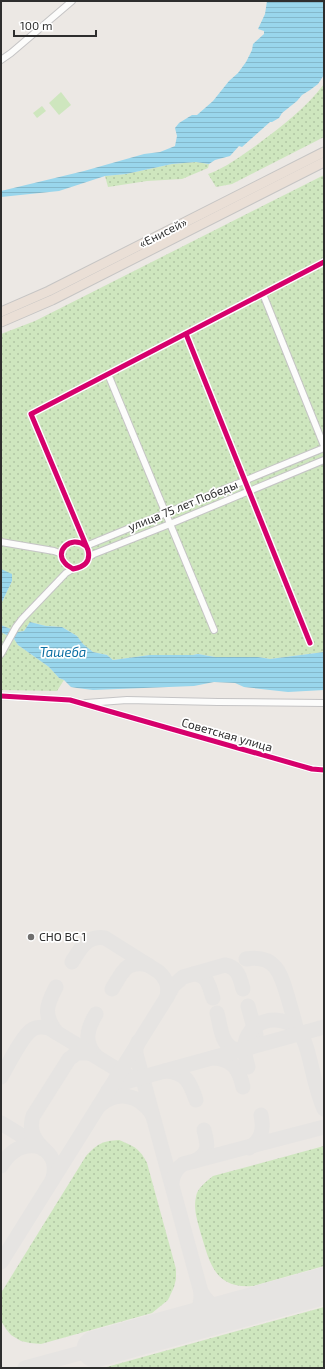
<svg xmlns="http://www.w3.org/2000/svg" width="325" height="1369" font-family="'Exo 2',sans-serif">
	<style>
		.grass { fill: url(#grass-dots) }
		.park { fill: #cee6be }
		.water { fill: url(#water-rules) }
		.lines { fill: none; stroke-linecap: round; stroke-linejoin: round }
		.taxiway { stroke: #e6e4e2; stroke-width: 15 }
		.runway { stroke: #e6e4e2; stroke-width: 37 }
		.minor-casing { stroke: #c5c4c5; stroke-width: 8 }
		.highway-casing { stroke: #c6c5c4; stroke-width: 11 }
		.minor { stroke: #fcfcfb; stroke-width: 6 }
		.highway { stroke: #eadfd6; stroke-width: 9 }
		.cycleway-casing { stroke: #fff; stroke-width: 8 }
		.cycleway { stroke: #d6006c; stroke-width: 5 }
		.poi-dot { fill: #706f6e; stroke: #fff; stroke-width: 1.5 }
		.labels { text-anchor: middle; stroke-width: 3.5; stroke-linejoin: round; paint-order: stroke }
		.street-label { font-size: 12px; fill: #2e2e2e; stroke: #fff }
		.poi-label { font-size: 12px; fill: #2e2e2e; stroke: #fff; text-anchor: start }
		.water-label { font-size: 13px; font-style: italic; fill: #0d6fa3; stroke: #fff }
	</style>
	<defs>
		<pattern id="grass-dots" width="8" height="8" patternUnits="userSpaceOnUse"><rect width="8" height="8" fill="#cee6be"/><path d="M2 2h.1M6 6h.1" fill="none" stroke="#b1c6a4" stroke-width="1.8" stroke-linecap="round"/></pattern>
		<pattern id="water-rules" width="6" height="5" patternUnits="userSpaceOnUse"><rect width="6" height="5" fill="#99d6ec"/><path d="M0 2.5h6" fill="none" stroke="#84b8cb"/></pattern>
	</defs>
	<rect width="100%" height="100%" fill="#ece8e4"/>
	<g class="grass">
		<path d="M324,84v53l-92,47 -16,3 -8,-13c19,-7 34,-19 50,-30 24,-18 48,-36 66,-60z"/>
		<polygon points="196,162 209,164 208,168 182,179 147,181 108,187 105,176 126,174 172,164"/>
		<polygon points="324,175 324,652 270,659 258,657 215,657 198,654 193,655 150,655 113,660 107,655 93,652 83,644 77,636 62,627 46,626 30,622 24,631 18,632 1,625 1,604 12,581 6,572 1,569 1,334 35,321"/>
		<polygon points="1,632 14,639 18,645 49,667 59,678 64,680 57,691 1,690"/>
		<path d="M119,1140c15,6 21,9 28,23l29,106v10l-2,8 -6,13 -16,13 -111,31 -11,-1 -9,-2 -10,-6 -5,-6 -5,-8v-28l85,-137c11,-12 16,-15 33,-16z"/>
		<path d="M324,1146v120l-71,20c-38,3 -43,-22 -52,-52 -3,-11 -8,-25 -5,-37 1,-9 10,-15 17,-21z"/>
		<polygon points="324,1307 324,1368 103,1368"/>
	</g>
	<g class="park">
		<polygon points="61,92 71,105 59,115 49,103"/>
		<polygon points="42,106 46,111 37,118 33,113"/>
	</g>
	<g class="water">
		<polygon points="267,1 324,1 324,75 318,84 310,90 302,95 297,101 282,113 279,118 272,122 270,122 242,147 239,146 230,156 215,160 209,164 196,162 172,164 126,174 105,176 59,191 1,197 1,191 84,171 144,154 160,152 175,146 177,136 175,128 179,123 192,115 197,115 213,101 229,81 238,73 246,62 252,50 253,44 264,34 264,31 258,29 265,14"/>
		<polygon points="1,569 12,574 12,581 1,604"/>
		<polygon points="30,622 46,626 62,627 77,636 83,644 93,652 107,655 113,660 150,655 193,655 198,654 215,657 258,657 270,659 324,652 324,690 288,692 244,687 235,683 214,682 194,686 93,690 77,688 71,687 64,680 59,678 49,667 18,645 14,639 1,632 1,625 18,632 24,631"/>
	</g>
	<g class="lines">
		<g class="taxiway">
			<path d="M246,959c30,-5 35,15 42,39 3,11 7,23 9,34"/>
			<path d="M194,974c14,1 15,12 19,24"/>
			<path d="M56,987c-10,19 -13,28 1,46"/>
			<path d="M112,989c10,-16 14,-30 36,-24"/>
			<path d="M167,997l6,-11 10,-9 42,-12c13,2 15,13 18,24"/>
			<polyline points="248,1006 256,1035"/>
			<path d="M217,1013c4,14 4,36 22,37"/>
			<path d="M96,1014c-9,15 -13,29 1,43"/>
			<path d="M138,1042l-2,6v6l65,238c1,20 -8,28 -26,35"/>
			<path d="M213,1058c20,1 26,11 30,29"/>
			<path d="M248,1067c-2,-8 -5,-16 -3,-24 6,-26 40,-31 55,-10 4,5 6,13 8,20 5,18 8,38 16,56"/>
			<path d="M165,1071c21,1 25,11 31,29"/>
			<path d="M1,1077c7,-12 22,-43 32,-48 5,-3 11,-2 16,-1l79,48"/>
			<polyline points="108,1091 115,1085 143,1077 324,1027"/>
			<path d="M99,1106c18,-16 40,-12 53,8"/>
			<path d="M1,1123l44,27c9,8 11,16 8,28"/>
			<path d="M42,1147c-9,-8 -13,-19 -9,-31l36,-57 8,-6h13"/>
			<path d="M249,1148c13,-8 15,-19 12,-33"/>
			<path d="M195,1161c15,-8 13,-16 9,-31"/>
			<path d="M1,1166c9,-15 22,-24 40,-19"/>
			<path d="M172,1182c1,-8 4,-13 11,-18l141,-37"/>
			<path d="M1,1262l166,-265c2,-11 0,-17 -8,-25l-54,-34c-18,-3 -25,11 -33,24"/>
			<path d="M201,1292c8,14 18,19 34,19"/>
			<polyline points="25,1368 95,1349"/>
		</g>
		<polyline class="runway" points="95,1349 324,1286"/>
		<defs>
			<g id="minor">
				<polyline points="1,60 11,53 72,1"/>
				<polyline points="263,294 324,446"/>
				<polyline points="186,334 310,643"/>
				<polyline points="108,374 214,630"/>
				<polyline points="1,542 54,551 62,554"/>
				<path d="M86,546c-16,-12 -32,6 -21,17 2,3 6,4 8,6 11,-2 18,-7 15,-19l-57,-136 293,-152"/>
				<polyline points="86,546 324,448"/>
				<polyline points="89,557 94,554 170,524 324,460"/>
				<polyline points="1,654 16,627 22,619 66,573 73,569"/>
				<polyline points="1,696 70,700 312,769 324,770"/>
				<polyline points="86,703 127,700 218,702 324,703"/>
			</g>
			<g id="highway">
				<polyline points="1,312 49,291 324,152"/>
				<polyline points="1,322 52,300 324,162"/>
			</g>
		</defs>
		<use href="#minor" class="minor-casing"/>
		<use href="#highway" class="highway-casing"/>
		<use href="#minor" class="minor"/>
		<use href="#highway" class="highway"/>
		<defs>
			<g id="cycleway">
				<polyline points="186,334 310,643"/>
				<path d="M86,546c-16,-12 -32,6 -21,17 2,3 6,4 8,6 11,-2 18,-7 15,-19l-57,-136 293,-152"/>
				<polyline points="1,696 70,700 312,769 324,770"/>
			</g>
		</defs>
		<use href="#cycleway" class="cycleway-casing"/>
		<use href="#cycleway" class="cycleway"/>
	</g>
	<circle class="poi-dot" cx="31" cy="937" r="4"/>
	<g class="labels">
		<g class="street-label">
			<text transform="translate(163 233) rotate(-27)" y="4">«Енисей»</text>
			<text transform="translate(183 506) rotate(-22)" y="4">улица 75 лет Победы</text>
			<text transform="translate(227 735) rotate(16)" y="4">Советская улица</text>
		</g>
		<g class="poi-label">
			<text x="39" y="941">СНО ВС 1</text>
		</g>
		<g class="water-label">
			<text x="63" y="657">Ташеба</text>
		</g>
	</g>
	<rect width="325" height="1369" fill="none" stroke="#2e2e2e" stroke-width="4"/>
	<path d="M14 30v6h82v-6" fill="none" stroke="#2e2e2e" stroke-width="2"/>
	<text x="20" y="30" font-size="12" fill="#2e2e2e" stroke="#ffffff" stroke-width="3" paint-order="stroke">100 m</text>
</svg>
